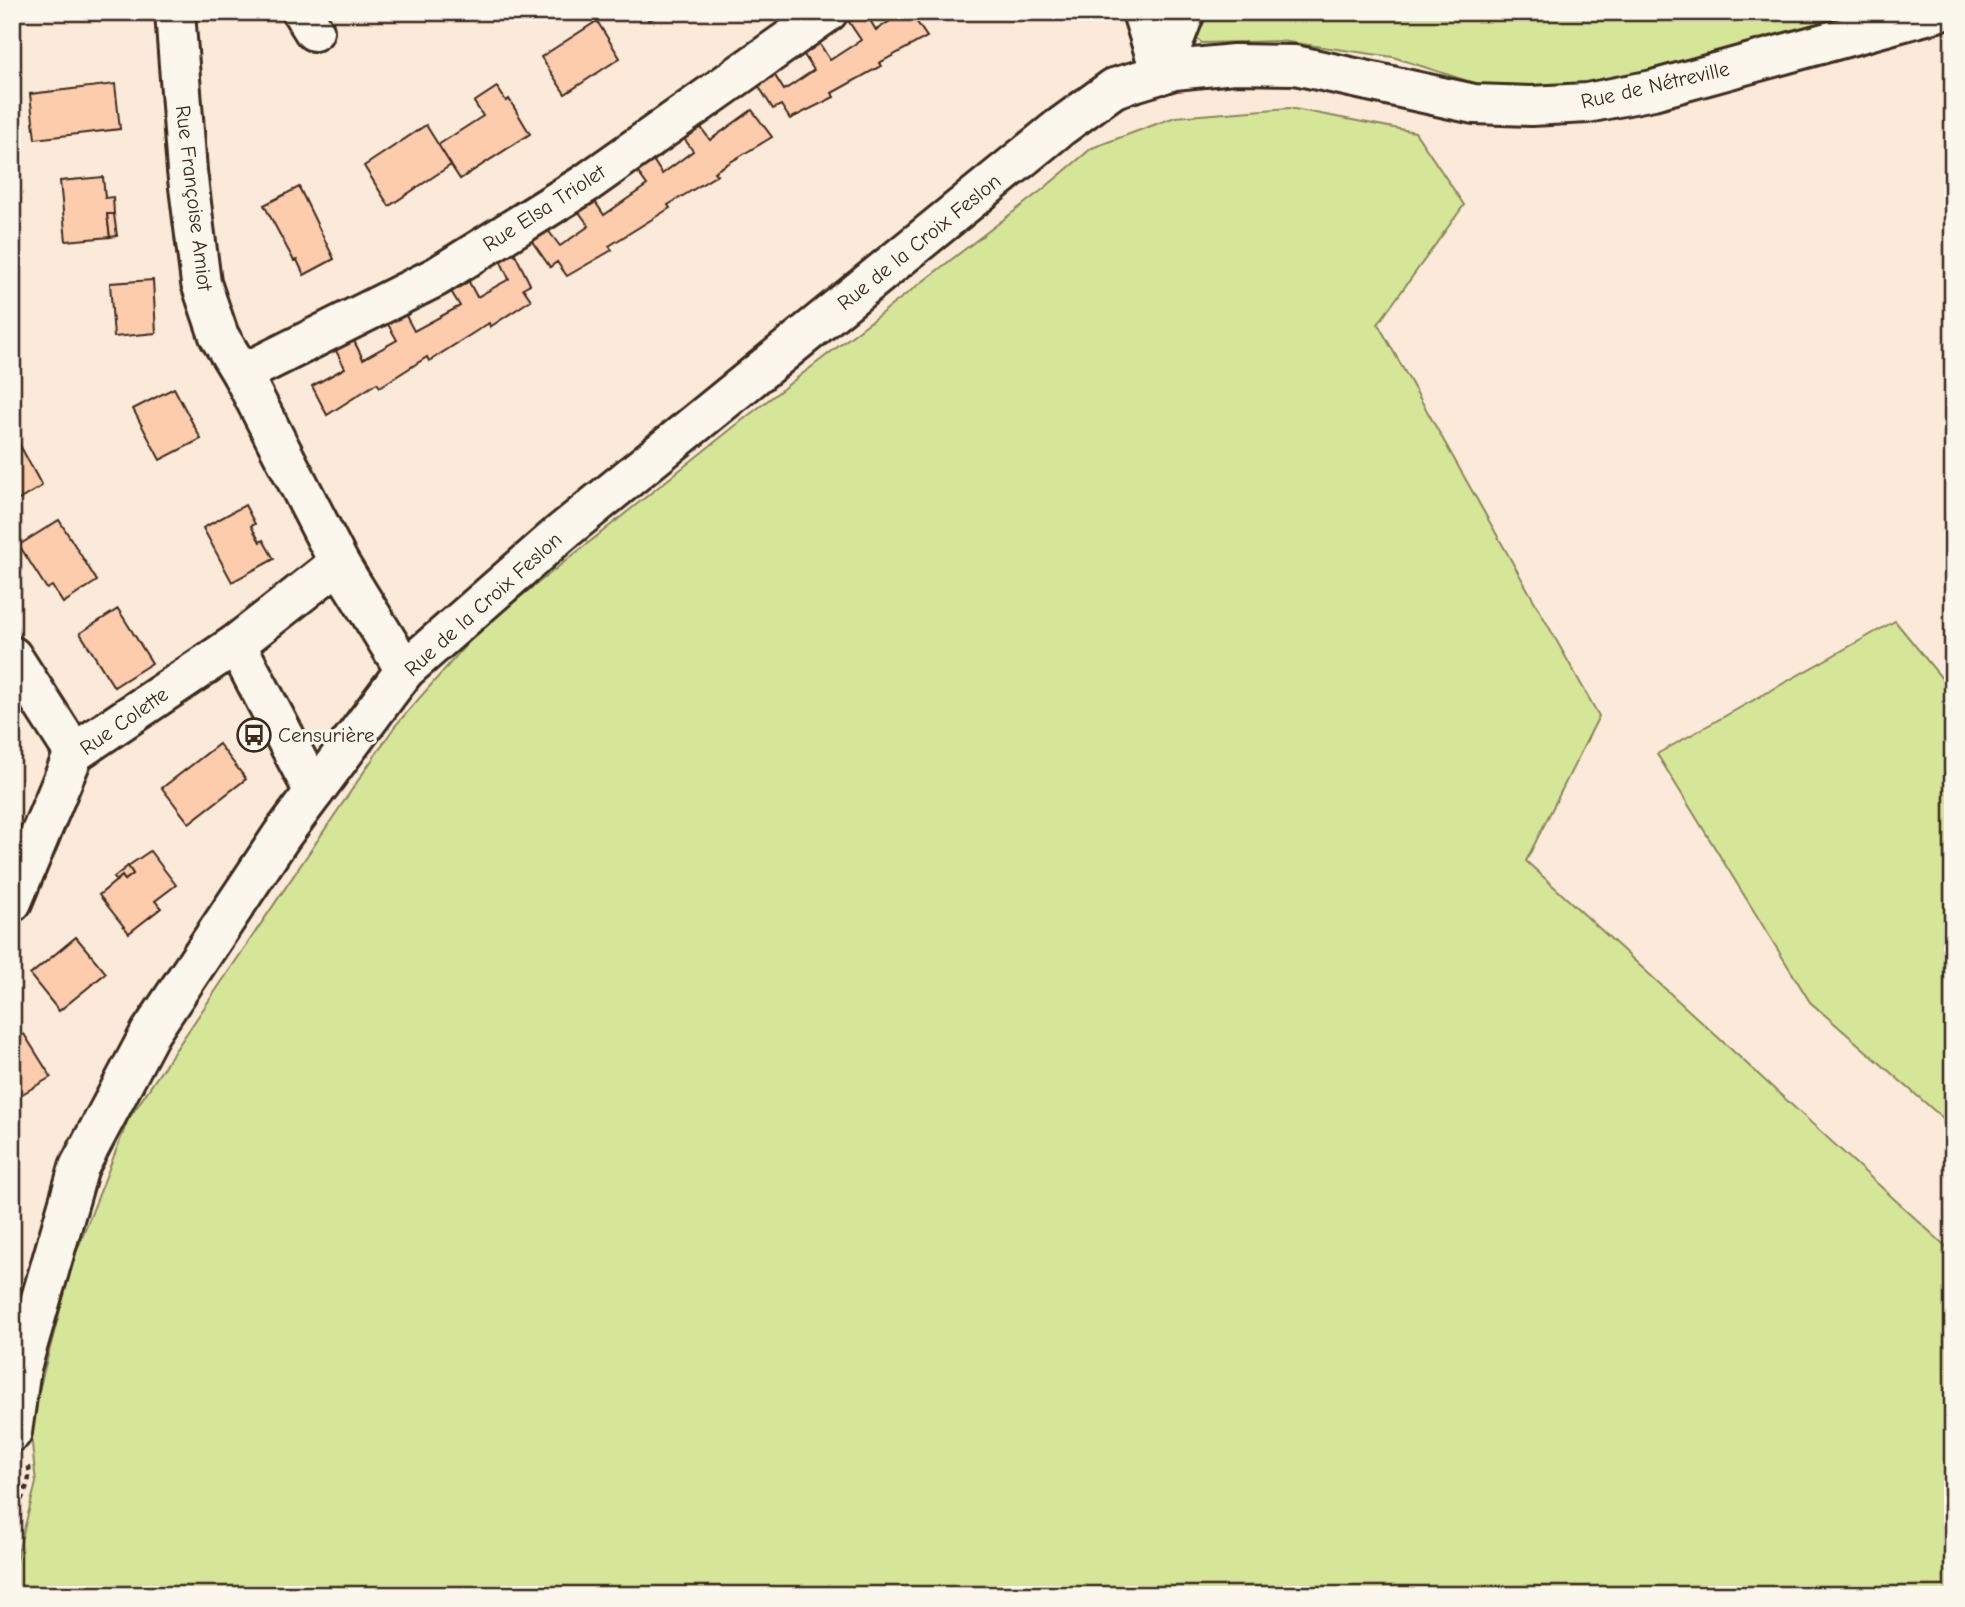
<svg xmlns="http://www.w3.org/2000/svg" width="1965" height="1607" font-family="'Comic Neue',sans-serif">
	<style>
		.green { fill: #d6e699; stroke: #88885c; stroke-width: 2 }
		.building { fill: #fcccac; stroke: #3b2a1e; stroke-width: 2 }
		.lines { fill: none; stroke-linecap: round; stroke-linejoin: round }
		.minor-casing { stroke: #3b2a1e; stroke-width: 44 }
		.path { stroke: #3b2a1e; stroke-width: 4.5; stroke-dasharray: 5 5; stroke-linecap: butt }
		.minor { stroke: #fbf7ec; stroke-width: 38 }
		.labels { text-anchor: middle; stroke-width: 6; stroke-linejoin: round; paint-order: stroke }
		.street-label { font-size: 21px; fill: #3b2a1e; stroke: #fbf7ec }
		.poi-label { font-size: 21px; fill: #3b2a1e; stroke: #fbf7ec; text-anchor: start }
	</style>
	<rect width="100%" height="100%" fill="#fbead9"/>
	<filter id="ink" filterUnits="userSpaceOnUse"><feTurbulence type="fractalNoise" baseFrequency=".0143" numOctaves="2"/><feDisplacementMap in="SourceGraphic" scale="14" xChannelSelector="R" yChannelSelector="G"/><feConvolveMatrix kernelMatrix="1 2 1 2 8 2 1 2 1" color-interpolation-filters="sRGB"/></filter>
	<g filter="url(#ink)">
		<g class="green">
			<polygon points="1163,12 1889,12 1750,48 1574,87 1502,92 1393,57 1281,41 1202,43"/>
			<polygon points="1289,108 1415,132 1464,205 1378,324 1599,716 1526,861 1953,1253 1953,1595 12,1595 12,1576 36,1483 30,1424 73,1261 128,1120 395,726 479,630 745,418 1042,190 1092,148 1175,117"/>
			<polygon points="1895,621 1953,692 1953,1127 1810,1002 1657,754"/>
		</g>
		<g class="building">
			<polygon points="643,12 663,12 649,21"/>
			<polygon points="865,12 876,30 904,12 910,12 927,37 879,63 881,66 832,93 834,97 790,119 781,105 773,109 756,82 772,71 784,90 814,70 802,52 818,41 830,60 861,40 849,22"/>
			<polygon points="597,21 620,58 565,94 541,57"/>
			<polygon points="115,84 120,129 35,139 30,94"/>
			<polygon points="497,87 506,101 509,99 530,134 460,179 438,145 483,116 474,102"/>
			<polygon points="752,110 772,137 714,172 717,175 668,205 670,208 609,246 612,250 567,276 557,262 550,267 531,240 547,229 560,246 589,226 576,208 592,197 604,215 647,185 634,167 650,155 662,174 693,151 681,134 697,122 710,140"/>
			<polygon points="426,125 451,165 389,206 364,166"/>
			<polygon points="103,177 105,198 113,197 114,214 107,214 110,237 66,241 60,181"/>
			<polygon points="299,187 334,259 304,275 297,260 294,261 264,205"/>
			<polygon points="107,214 114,214 117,236 110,237"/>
			<polygon points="514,252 530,284 523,288 531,300 490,327 489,323 429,361 427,357 380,387 377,383 327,415 312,386 345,368 335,349 353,339 363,359 397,340 386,321 404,312 414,331 460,306 449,288 467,278 477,297 509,279 500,260"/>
			<polygon points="153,280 156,333 114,337 110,283"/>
			<polygon points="174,388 201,439 160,460 133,409"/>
			<polygon points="15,436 42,486 12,504 12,438"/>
			<polygon points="245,505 255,524 251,526 260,542 263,540 274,559 232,582 203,528"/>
			<polygon points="59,520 97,581 63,603 52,586 47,589 19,545"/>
			<polygon points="118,609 152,663 114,687 80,633"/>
			<polygon points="219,744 246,779 189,823 162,788"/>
			<polygon points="150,851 176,885 155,901 161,908 129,933 99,895 122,876 125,880 133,874 128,866"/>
			<polygon points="128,866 133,874 125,880 122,876 116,881 114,877"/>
			<polygon points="76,937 106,973 59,1011 30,975"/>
			<polygon points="24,1034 51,1077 12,1100 12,1041"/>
		</g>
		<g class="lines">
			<defs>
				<g id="minor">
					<polyline points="175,12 187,171 201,283 219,336 242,374 339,563"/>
					<polyline points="302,12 314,31"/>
					<polyline points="1142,12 1161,74"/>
					<polyline points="1161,74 1185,12"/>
					<polyline points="242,374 436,277 585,184 828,12"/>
					<polyline points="236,644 314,792"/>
					<polyline points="12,656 74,753"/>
					<polyline points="12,902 74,753 236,644 339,563 405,670"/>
					<polyline points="12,1432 21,1368 79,1167 150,1033 282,835 405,670 561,533 1059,128 1114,88 1174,70 1234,64 1295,65 1474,104 1531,106 1587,103 1653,90 1937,12"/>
				</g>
			</defs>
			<use href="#minor" class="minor-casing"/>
			<g class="path">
				<polyline points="12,1504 17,1509 12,1538"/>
				<path d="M17,1509c6,-14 16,-31 11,-46"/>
			</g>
			<use href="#minor" class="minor"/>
		</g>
	</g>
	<defs>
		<symbol id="bus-ring" viewBox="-11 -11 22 22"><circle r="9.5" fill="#fbf7ec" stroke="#3b2a1e" stroke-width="1.5"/><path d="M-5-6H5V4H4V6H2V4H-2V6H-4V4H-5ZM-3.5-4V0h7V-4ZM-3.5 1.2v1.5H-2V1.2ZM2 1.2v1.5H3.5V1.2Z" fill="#3b2a1e"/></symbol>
	</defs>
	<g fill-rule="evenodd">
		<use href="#bus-ring" x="235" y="716" width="38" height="38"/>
	</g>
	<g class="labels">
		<g class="street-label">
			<text transform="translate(1655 85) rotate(-13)" y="7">Rue de Nétreville</text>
			<text transform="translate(194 198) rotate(83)" y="7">Rue Françoise Amiot</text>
			<text transform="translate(544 208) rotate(-33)" y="7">Rue Elsa Triolet</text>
			<text transform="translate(919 242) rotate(-39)" y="7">Rue de la Croix Feslon</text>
			<text transform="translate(483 604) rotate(-42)" y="7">Rue de la Croix Feslon</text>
			<text transform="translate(124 721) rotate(-35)" y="7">Rue Colette</text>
		</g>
		<g class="poi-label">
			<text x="278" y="742">Censurière</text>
		</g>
	</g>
	<rect width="1965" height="1607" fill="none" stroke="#fbf7ec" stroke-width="42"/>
	<rect x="21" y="21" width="1923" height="1565" fill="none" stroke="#3b2a1e" stroke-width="2.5" filter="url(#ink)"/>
</svg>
